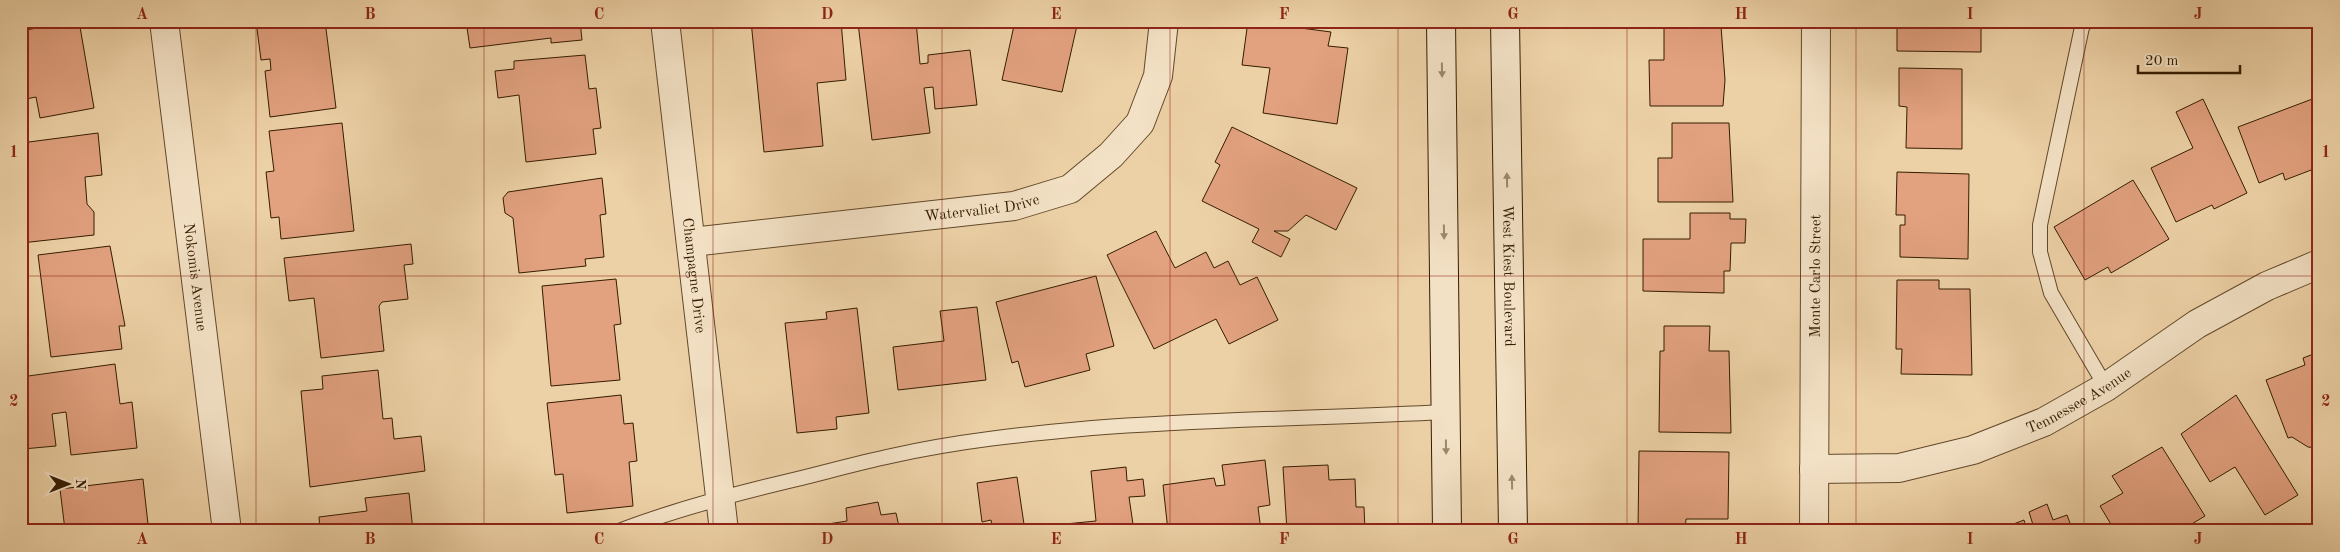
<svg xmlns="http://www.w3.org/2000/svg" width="2340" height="552" font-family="'Old Standard TT',serif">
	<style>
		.building { fill: #e2a17f; stroke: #341c00 }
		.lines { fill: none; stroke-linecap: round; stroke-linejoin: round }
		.service-casing { stroke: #62492a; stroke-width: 16 }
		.minor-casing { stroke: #62492a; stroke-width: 30 }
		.secondary-casing { stroke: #341c00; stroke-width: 30 }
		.service { stroke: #f3e1c5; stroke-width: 14 }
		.minor { stroke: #f3e1c5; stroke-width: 28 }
		.secondary { stroke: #f3e1c5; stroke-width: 28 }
		.oneway { fill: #9d886c }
		.grid { fill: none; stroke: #8f2418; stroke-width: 1; stroke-opacity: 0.55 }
		.labels { text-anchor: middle; stroke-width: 4.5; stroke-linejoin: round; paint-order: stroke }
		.street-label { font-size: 15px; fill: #341c00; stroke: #f3e1c5 }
		.neatline { fill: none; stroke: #8f2418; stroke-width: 2 }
		.grid-label { font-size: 16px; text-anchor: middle; font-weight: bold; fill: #8f2418 }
	</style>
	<rect width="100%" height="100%" fill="#edd1a6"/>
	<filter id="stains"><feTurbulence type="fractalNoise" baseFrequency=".004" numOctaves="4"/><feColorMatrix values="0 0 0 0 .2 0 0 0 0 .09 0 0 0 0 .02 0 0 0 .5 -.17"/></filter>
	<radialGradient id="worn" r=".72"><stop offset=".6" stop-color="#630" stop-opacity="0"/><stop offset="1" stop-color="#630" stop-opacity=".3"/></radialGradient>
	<g class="building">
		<polygon points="73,21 79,21 94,108 40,118 36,97 21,100 21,31"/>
		<polygon points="256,21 325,21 336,108 270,117 265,71 271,70 270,59 261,60"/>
		<polygon points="466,21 580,21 582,40 551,43 551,38 470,48"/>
		<polygon points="751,21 841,21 846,80 817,83 823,146 764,152"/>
		<polygon points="876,21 916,21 920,64 928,63 928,55 970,50 977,105 935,109 933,87 924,88 930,133 872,140 858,23"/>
		<polygon points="1015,21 1078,21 1062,92 1002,80"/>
		<polygon points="1248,21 1331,32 1328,46 1348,48 1337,124 1263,113 1270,68 1242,65"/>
		<polygon points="1897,21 1981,21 1981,52 1897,51"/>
		<polygon points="1664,26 1721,26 1725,80 1723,106 1650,106 1649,60 1664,60"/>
		<polygon points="585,55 589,89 596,88 601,128 593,129 596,154 526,162 519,95 498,98 495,71 514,69 514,61"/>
		<polygon points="1899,68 1962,69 1962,149 1906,148 1907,107 1899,106"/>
		<polygon points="2315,98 2319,109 2319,167 2285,180 2283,173 2259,183 2238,127"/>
		<polygon points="2203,99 2247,193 2214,209 2212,205 2176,222 2151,168 2193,148 2176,112"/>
		<polygon points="342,123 354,231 281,239 279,217 271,218 266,172 274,171 269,131"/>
		<polygon points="1672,123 1729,123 1733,202 1658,202 1658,158 1672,158"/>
		<polygon points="1232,127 1357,188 1336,230 1306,215 1288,231 1274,231 1290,239 1281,257 1252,242 1259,229 1202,201 1220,165 1215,162"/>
		<polygon points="98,133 102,175 85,177 87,204 94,212 94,235 21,243 21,143"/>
		<polygon points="1897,172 1969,174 1968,259 1900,257 1900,225 1905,225 1905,215 1896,215"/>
		<polygon points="602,178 606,214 600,215 604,257 585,259 586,266 519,273 513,218 505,213 503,198 508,192"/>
		<polygon points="2133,180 2169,239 2111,273 2108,267 2085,280 2054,227"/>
		<polygon points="1690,213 1730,213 1730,219 1746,219 1745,243 1731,243 1730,271 1724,271 1724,293 1643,291 1643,239 1690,239"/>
		<polygon points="1156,231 1175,268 1206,252 1214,268 1228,261 1240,285 1257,277 1278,320 1229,344 1216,319 1154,349 1107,255"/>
		<polygon points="411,244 413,264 404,265 408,299 382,302 379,306 384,351 321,358 314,298 289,301 284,258"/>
		<polygon points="110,246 125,326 119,326 122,349 51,357 38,255"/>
		<polygon points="1096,276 1114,346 1086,354 1090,370 1025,387 1018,361 1012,363 996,302"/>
		<polygon points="616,279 621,324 614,325 620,380 551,386 542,286"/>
		<polygon points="1897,280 1939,280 1939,289 1970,289 1972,375 1901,374 1902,349 1896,349"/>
		<polygon points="977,307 986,380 898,390 893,347 944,341 940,311"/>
		<polygon points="857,308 869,413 836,417 837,429 797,433 785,323 827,319 826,312"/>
		<polygon points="1664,326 1710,326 1709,351 1729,351 1731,433 1659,432 1660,351 1664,351"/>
		<polygon points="2319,352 2319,448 2308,447 2292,437 2288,438 2266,380 2305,365 2303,358"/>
		<polygon points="115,364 120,404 132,402 137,448 71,455 66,412 52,414 56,446 23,449 21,377"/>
		<polygon points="378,370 383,419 392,418 394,439 421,436 425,471 310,487 301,391 323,389 322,376"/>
		<polygon points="621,395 624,424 633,423 637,461 629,462 633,506 567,513 563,474 555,475 547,403"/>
		<polygon points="2236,395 2298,495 2265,515 2235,467 2210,482 2181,434"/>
		<polygon points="2162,447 2205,516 2180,531 2115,531 2100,506 2123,493 2112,476"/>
		<polygon points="1639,451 1729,452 1728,519 1686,519 1685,531 1638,531"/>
		<polygon points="1265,460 1270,505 1258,507 1261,531 1168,531 1163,485 1214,478 1216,486 1225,485 1222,465"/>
		<polygon points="1328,465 1329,480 1355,479 1356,507 1364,507 1365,531 1287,531 1283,467"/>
		<polygon points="1126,467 1127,481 1143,479 1145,496 1129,497 1134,531 1056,531 1055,525 1096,521 1091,471"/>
		<polygon points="1017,477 1025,531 993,531 991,520 982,522 977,483"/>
		<polygon points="143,479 148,524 122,527 122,531 62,531 65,530 60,489"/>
		<polygon points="409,493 413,531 320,531 319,517 367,511 365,498"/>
		<polygon points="878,502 881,515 896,513 900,531 809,531 809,527 847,521 846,508"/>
		<polygon points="2047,504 2053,520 2067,515 2073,531 2005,531 2003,528 2024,520 2027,530 2034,528 2029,512"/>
	</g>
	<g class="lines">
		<defs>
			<g id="service">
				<polyline points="2087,21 2082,27 2040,225 2040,252 2051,293 2106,387"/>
				<path d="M619,531c57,-22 115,-37 174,-51 33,-8 65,-17 98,-24 66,-15 134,-22 201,-28 118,-9 236,-10 354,-16"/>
			</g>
			<g id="minor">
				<path id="s1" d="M164,21l63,510"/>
				<path id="s2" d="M665,21l59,510"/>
				<path id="s3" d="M692,242l322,-36 56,-17 41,-34 29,-32 18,-47 6,-55"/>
				<path id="s4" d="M1814,469l85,-1 74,-18 71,-28 62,-35 91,-63 70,-38 52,-22"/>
				<path id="s5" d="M1814,531l2,-510"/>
			</g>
			<g id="secondary">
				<polyline points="1441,21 1447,531"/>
				<path id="s6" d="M1505,21l8,510"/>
			</g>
		</defs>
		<use href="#service" class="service-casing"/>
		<use href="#minor" class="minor-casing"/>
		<use href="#secondary" class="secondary-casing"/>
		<use href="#service" class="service"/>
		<use href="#minor" class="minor"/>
		<use href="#secondary" class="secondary"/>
	</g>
	<defs><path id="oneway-solid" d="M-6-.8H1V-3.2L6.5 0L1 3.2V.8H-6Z" transform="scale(1.25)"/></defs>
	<g class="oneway">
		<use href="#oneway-solid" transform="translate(1442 70) rotate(89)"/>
		<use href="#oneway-solid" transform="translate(1507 180) rotate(-91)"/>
		<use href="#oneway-solid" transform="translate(1444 232) rotate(89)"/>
		<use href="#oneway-solid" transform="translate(1446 447) rotate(89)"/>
		<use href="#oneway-solid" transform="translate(1512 482) rotate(-91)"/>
	</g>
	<path class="grid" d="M256,21v510M484,21v510M713,21v510M942,21v510M1170,21v510M1398,21v510M1627,21v510M1856,21v510M2084,21v510M21,276h2298"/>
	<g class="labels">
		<g class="street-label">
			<text dy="5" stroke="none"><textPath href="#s3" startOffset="292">Watervaliet Drive</textPath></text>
			<text dy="5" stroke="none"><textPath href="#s1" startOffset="258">Nokomis Avenue</textPath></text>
			<text dy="5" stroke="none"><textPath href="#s2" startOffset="256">Champagne Drive</textPath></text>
			<text dy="5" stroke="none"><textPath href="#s6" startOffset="255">West Kiest Boulevard</textPath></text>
			<text dy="5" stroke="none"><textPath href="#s5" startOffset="255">Monte Carlo Street</textPath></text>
			<text dy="5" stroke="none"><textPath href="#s4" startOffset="278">Tennessee Avenue</textPath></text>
		</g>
	</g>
	<rect width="2340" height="552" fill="none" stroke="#edd1a6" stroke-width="55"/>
	<g transform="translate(68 484) rotate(90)" stroke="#f3e1c5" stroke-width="4" paint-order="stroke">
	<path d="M0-4L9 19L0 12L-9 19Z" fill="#341c00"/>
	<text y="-8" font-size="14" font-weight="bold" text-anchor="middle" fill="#341c00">N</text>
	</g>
	<path d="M2138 65v8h102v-8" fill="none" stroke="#341c00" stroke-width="2.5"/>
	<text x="2145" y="65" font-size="15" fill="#341c00" stroke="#f3e1c5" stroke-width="4" paint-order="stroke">20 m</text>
	<rect x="28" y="28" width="2284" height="496" class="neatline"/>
	<g class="grid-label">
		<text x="142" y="19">A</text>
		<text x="370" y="19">B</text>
		<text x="599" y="19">C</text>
		<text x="827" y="19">D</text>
		<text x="1056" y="19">E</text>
		<text x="1284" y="19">F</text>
		<text x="1513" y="19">G</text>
		<text x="1741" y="19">H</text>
		<text x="1970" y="19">I</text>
		<text x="2198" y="19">J</text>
		<text x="14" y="157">1</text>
		<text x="2326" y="157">1</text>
		<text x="14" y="406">2</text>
		<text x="2326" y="406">2</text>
		<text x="142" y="544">A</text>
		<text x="370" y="544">B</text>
		<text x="599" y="544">C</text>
		<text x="827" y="544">D</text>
		<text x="1056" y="544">E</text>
		<text x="1284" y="544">F</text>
		<text x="1513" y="544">G</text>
		<text x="1741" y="544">H</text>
		<text x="1970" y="544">I</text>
		<text x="2198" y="544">J</text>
	</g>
	<rect width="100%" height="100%" filter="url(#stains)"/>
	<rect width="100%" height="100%" fill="url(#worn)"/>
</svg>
